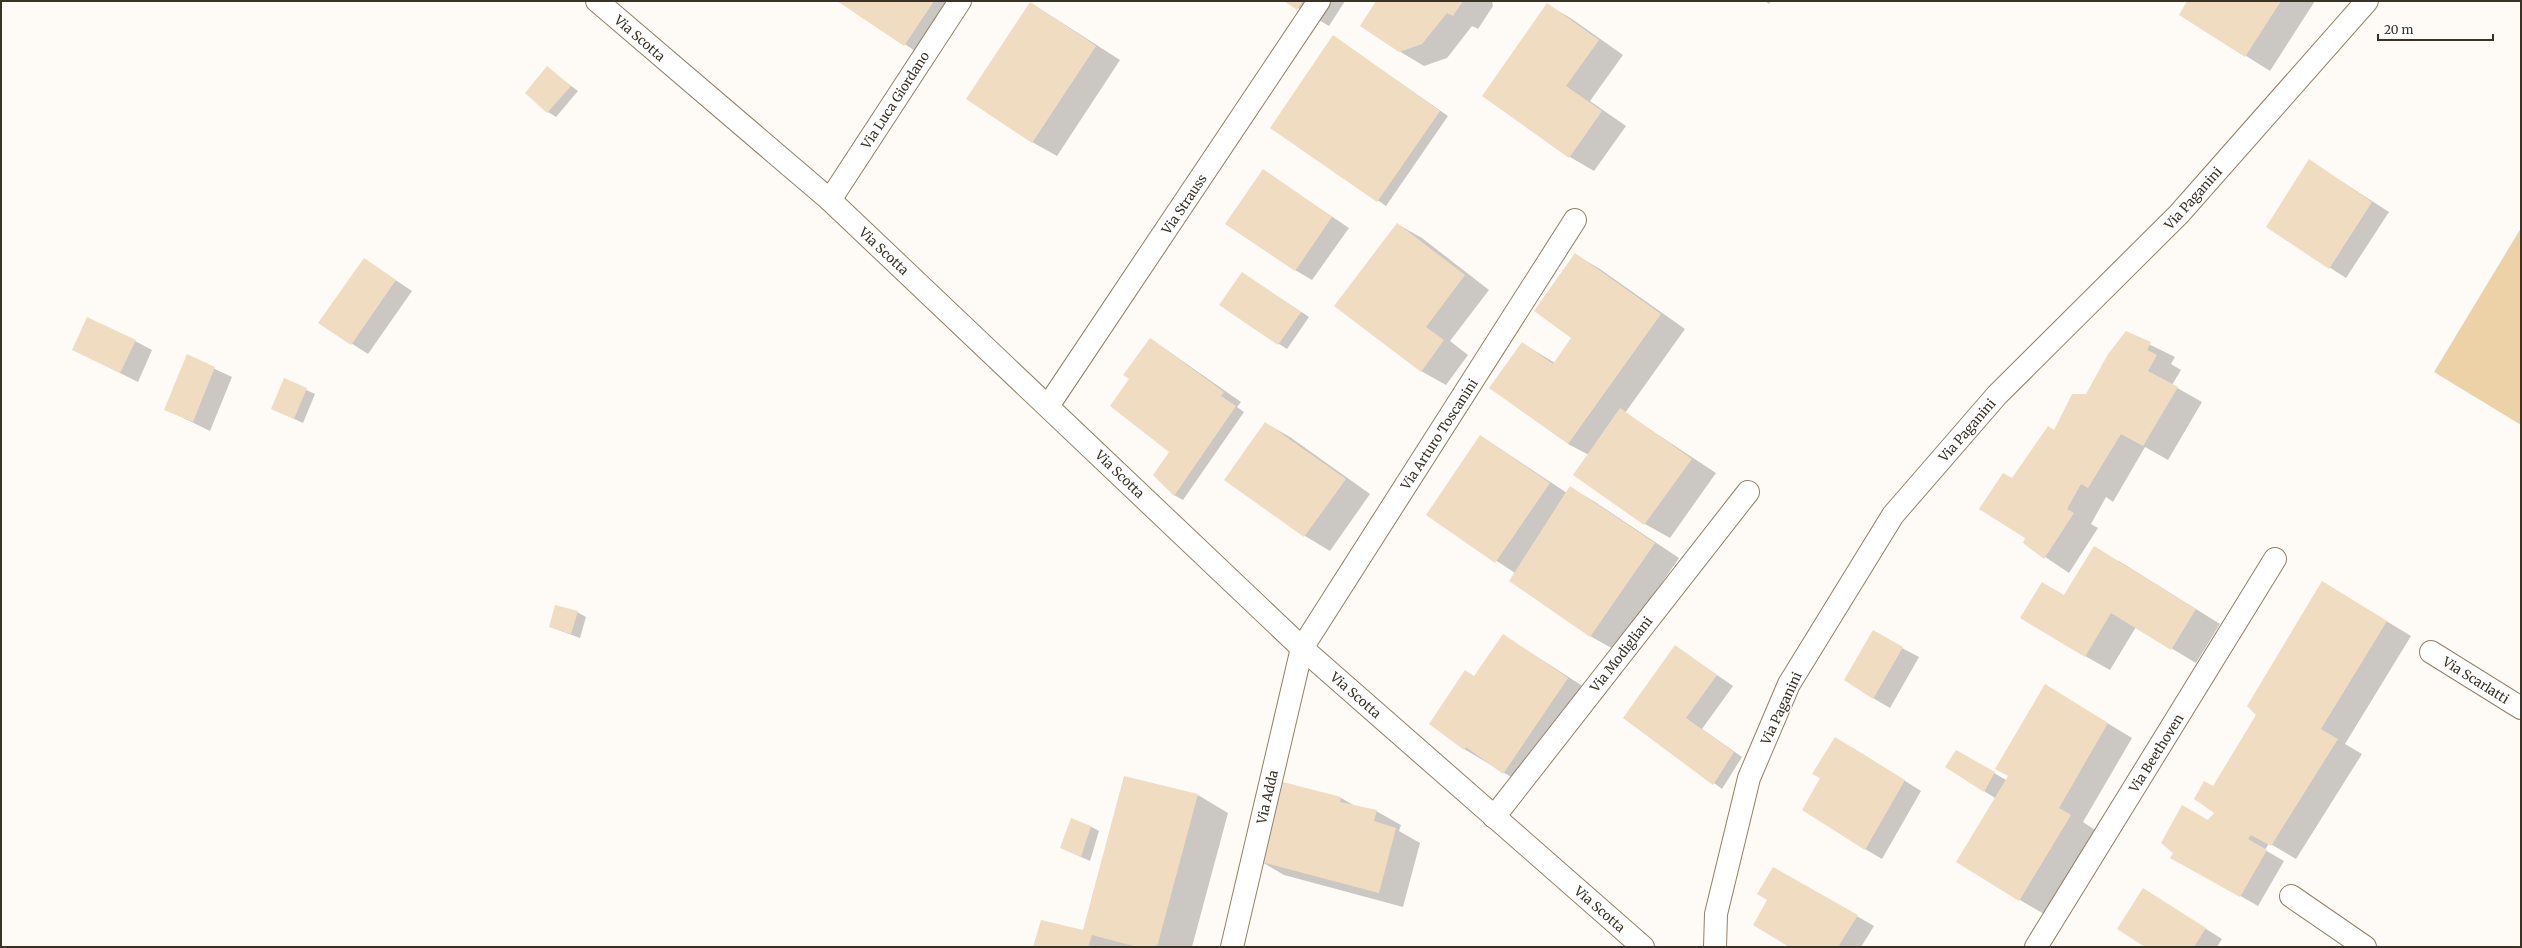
<svg xmlns="http://www.w3.org/2000/svg" width="2522" height="948" font-family="Merriweather,serif">
	<style>
		.green { fill: #eed2a7 }
		.shadow { fill: #0003 }
		.building { fill: #f0ddc1 }
		.lines { fill: none; stroke-linecap: round; stroke-linejoin: round }
		.street-casing { stroke: #918167; stroke-width: 24 }
		.secondary-casing { stroke: #918167; stroke-width: 24 }
		.street { stroke: #fff; stroke-width: 22 }
		.secondary { stroke: #fff; stroke-width: 22 }
		.labels { text-anchor: middle; stroke-width: 3; stroke-linejoin: round; paint-order: stroke }
		.street-label { font-size: 13px; fill: #393227; stroke: #fff }
	</style>
	<rect width="100%" height="100%" fill="#fefaf5"/>
	<polygon class="green" points="2521,228 2521,425 2434,372"/>
	<g class="shadow">
		<polygon points="839,1 968,1 929,60"/>
		<polygon points="1286,1 1345,1 1329,26"/>
		<polygon points="1377,1 1492,1 1493,6 1478,29 1472,26 1447,58 1424,66 1399,51"/>
		<polygon points="1765,1 1771,1 1769,4"/>
		<polygon points="2189,1 2315,1 2270,71 2180,14"/>
		<polygon points="1031,3 1120,60 1057,156 1032,142"/>
		<polygon points="1548,5 1572,19 1623,55 1590,101 1626,126 1594,171 1570,157 1483,96"/>
		<polygon points="1333,36 1448,116 1386,206 1272,128"/>
		<polygon points="547,68 578,91 556,117 548,112"/>
		<polygon points="2310,161 2389,212 2346,278 2267,227"/>
		<polygon points="1263,170 1349,228 1312,280 1295,270"/>
		<polygon points="1397,224 1422,238 1489,290 1450,341 1468,355 1446,385 1421,371"/>
		<polygon points="1576,255 1600,269 1685,329 1625,413 1716,473 1670,538 1645,524 1575,475 1589,455 1568,444 1522,343 1555,363 1572,338"/>
		<polygon points="364,259 412,291 368,354 320,323"/>
		<polygon points="1242,273 1309,317 1287,349 1252,327"/>
		<polygon points="2126,333 2175,357 2171,364 2181,370 2172,385 2202,402 2168,460 2145,447 2113,502 2106,497 2091,524 2098,528 2069,573 2024,543 2027,538 2012,479 2086,395"/>
		<polygon points="1151,339 1241,402 1237,407 1244,412 1183,500 1174,495 1171,452 1130,378"/>
		<polygon points="135,341 152,350 138,382 74,350"/>
		<polygon points="187,356 232,377 210,431 165,409"/>
		<polygon points="285,380 315,394 303,423 273,409"/>
		<polygon points="1265,423 1290,437 1370,494 1330,551 1305,536 1226,480"/>
		<polygon points="1481,436 1567,493 1570,487 1595,502 1679,558 1615,650 1590,636 1515,573 1427,515"/>
		<polygon points="2119,561 2220,624 2196,663 2136,627 2110,670 2085,656 2064,596"/>
		<polygon points="2347,597 2411,636 2345,744 2362,754 2296,859 2269,843 2265,850 2284,861 2258,906 2172,857 2215,813 2213,788"/>
		<polygon points="577,612 586,617 580,638 550,627"/>
		<polygon points="1503,635 1592,692 1528,787 1464,749 1475,677"/>
		<polygon points="1675,646 1733,686 1702,729 1742,757 1722,789 1682,759"/>
		<polygon points="1902,648 1919,657 1890,708 1873,698"/>
		<polygon points="2069,700 2132,738 2083,822 2095,830 2044,914 2020,900 1995,798 1984,791 1957,751 2006,780"/>
		<polygon points="1853,748 1921,791 1882,859 1865,849"/>
		<polygon points="1280,782 1341,798 1357,807 1376,811 1401,825 1399,831 1420,843 1403,907 1284,875 1260,861"/>
		<polygon points="1198,795 1228,813 1192,947 1034,947 1084,931"/>
		<polygon points="1090,826 1099,831 1090,861 1061,848"/>
		<polygon points="1774,868 1874,926 1861,947 1791,947 1769,900"/>
		<polygon points="2160,900 2222,939 2217,947 2147,947"/>
	</g>
	<g class="building">
		<polygon points="837,1 934,1 904,46"/>
		<polygon points="1284,1 1303,1 1297,10"/>
		<polygon points="1376,1 1463,1 1453,16 1447,13 1422,44 1399,52 1360,26"/>
		<polygon points="2187,1 2281,1 2245,57 2179,15"/>
		<polygon points="1030,2 1096,46 1032,143 966,99"/>
		<polygon points="1547,3 1599,40 1566,86 1602,111 1569,158 1482,96"/>
		<polygon points="1333,35 1440,111 1377,202 1270,128"/>
		<polygon points="547,66 571,86 547,113 525,93"/>
		<polygon points="2309,159 2372,202 2329,269 2266,227"/>
		<polygon points="1263,169 1332,217 1295,271 1225,224"/>
		<polygon points="1397,223 1465,275 1426,327 1444,340 1421,372 1334,306"/>
		<polygon points="1575,253 1661,314 1568,444 1489,388 1522,342 1553,364 1571,338 1534,311"/>
		<polygon points="364,258 396,280 351,345 318,323"/>
		<polygon points="1242,272 1301,312 1278,345 1219,305"/>
		<polygon points="87,317 136,340 120,373 72,350"/>
		<polygon points="2126,331 2151,342 2147,350 2157,355 2148,371 2178,387 2143,446 2121,434 2088,488 2081,484 2067,509 2074,513 2044,559 2023,543 2025,538 1979,509 2003,473 2012,478 2048,426 2054,430 2072,394 2086,394 2108,354"/>
		<polygon points="1150,338 1224,392 1221,396 1236,406 1174,496 1153,475 1169,452 1110,406 1129,379 1123,375"/>
		<polygon points="187,354 215,367 193,422 164,410"/>
		<polygon points="284,378 307,388 294,419 271,409"/>
		<polygon points="1620,408 1692,459 1644,525 1573,475"/>
		<polygon points="1265,422 1346,479 1304,537 1224,480"/>
		<polygon points="1480,435 1550,483 1495,563 1426,515"/>
		<polygon points="1570,486 1655,543 1590,637 1509,581"/>
		<polygon points="2094,546 2196,609 2171,650 2111,613 2085,657 2020,618 2042,582 2064,595"/>
		<polygon points="2322,581 2387,621 2321,729 2338,739 2271,846 2251,835 2248,839 2267,850 2240,897 2170,858 2173,853 2161,843 2182,805 2208,820 2214,813 2194,799 2204,781 2213,786 2256,715 2247,706"/>
		<polygon points="555,605 578,611 571,634 549,627"/>
		<polygon points="1873,630 1903,647 1873,699 1844,680"/>
		<polygon points="1503,634 1568,678 1503,774 1466,747 1464,750 1429,724 1465,670 1474,676"/>
		<polygon points="1675,645 1717,675 1686,718 1734,752 1713,785 1623,718"/>
		<polygon points="2045,684 2108,723 2059,808 2071,815 2019,901 1956,862 2008,776 1995,769"/>
		<polygon points="1835,737 1905,780 1865,850 1802,810 1820,778 1812,774"/>
		<polygon points="1956,750 1995,772 1984,792 1945,767"/>
		<polygon points="1124,776 1198,794 1157,947 1137,947 1092,935 1088,947 1033,947 1041,920 1083,930"/>
		<polygon points="1279,781 1341,797 1340,802 1377,810 1374,821 1396,828 1379,893 1258,861"/>
		<polygon points="1071,818 1091,826 1081,857 1060,848"/>
		<polygon points="1773,867 1858,915 1838,947 1789,947 1753,925 1767,900 1757,894"/>
		<polygon points="2143,888 2206,928 2194,947 2145,947 2117,929"/>
	</g>
	<g class="lines">
		<defs>
			<g id="street">
				<polyline points="830,200 960,1"/>
				<polyline points="1048,406 1319,1"/>
				<polyline points="2431,652 2521,708"/>
				<polyline points="1494,817 1748,492"/>
				<polyline points="2291,896 2365,947"/>
				<polyline points="1232,947 1302,648 1575,220"/>
				<polyline points="1715,947 1716,914 1749,778 1789,684 1893,515 1997,395 2179,214 2367,1"/>
				<polyline points="2036,947 2275,559"/>
			</g>
			<polyline id="secondary" points="597,1 830,200 1302,648 1643,947"/>
		</defs>
		<use href="#street" class="street-casing"/>
		<use href="#secondary" class="secondary-casing"/>
		<use href="#street" class="street"/>
		<use href="#secondary" class="secondary"/>
	</g>
	<g class="labels">
		<g class="street-label">
			<text transform="translate(640 38) rotate(41)" y="5">Via Scotta</text>
			<text transform="translate(895 100) rotate(-57)" y="5">Via Luca Giordano</text>
			<text transform="translate(2193 198) rotate(-48)" y="5">Via Paganini</text>
			<text transform="translate(1184 204) rotate(-56)" y="5">Via Strauss</text>
			<text transform="translate(884 251) rotate(43)" y="5">Via Scotta</text>
			<text transform="translate(1967 430) rotate(-49)" y="5">Via Paganini</text>
			<text transform="translate(1439 434) rotate(-57)" y="5">Via Arturo Toscanini</text>
			<text transform="translate(1120 474) rotate(44)" y="5">Via Scotta</text>
			<text transform="translate(1621 654) rotate(-52)" y="5">Via Modigliani</text>
			<text transform="translate(2476 680) rotate(32)" y="5">Via Scarlatti</text>
			<text transform="translate(1356 695) rotate(41)" y="5">Via Scotta</text>
			<text transform="translate(1781 708) rotate(-65)" y="5">Via Paganini</text>
			<text transform="translate(2156 753) rotate(-58)" y="5">Via Beethoven</text>
			<text transform="translate(1267 797) rotate(-77)" y="5">Via Adda</text>
			<text transform="translate(1600 909) rotate(41)" y="5">Via Scotta</text>
		</g>
	</g>
	<rect width="2522" height="948" fill="none" stroke="#393227" stroke-width="4"/>
	<path d="M2378 34v6h115v-6" fill="none" stroke="#393227" stroke-width="2"/>
	<text x="2384" y="34" font-size="12" fill="#393227" stroke="#ffffff" stroke-width="3" paint-order="stroke">20 m</text>
</svg>
